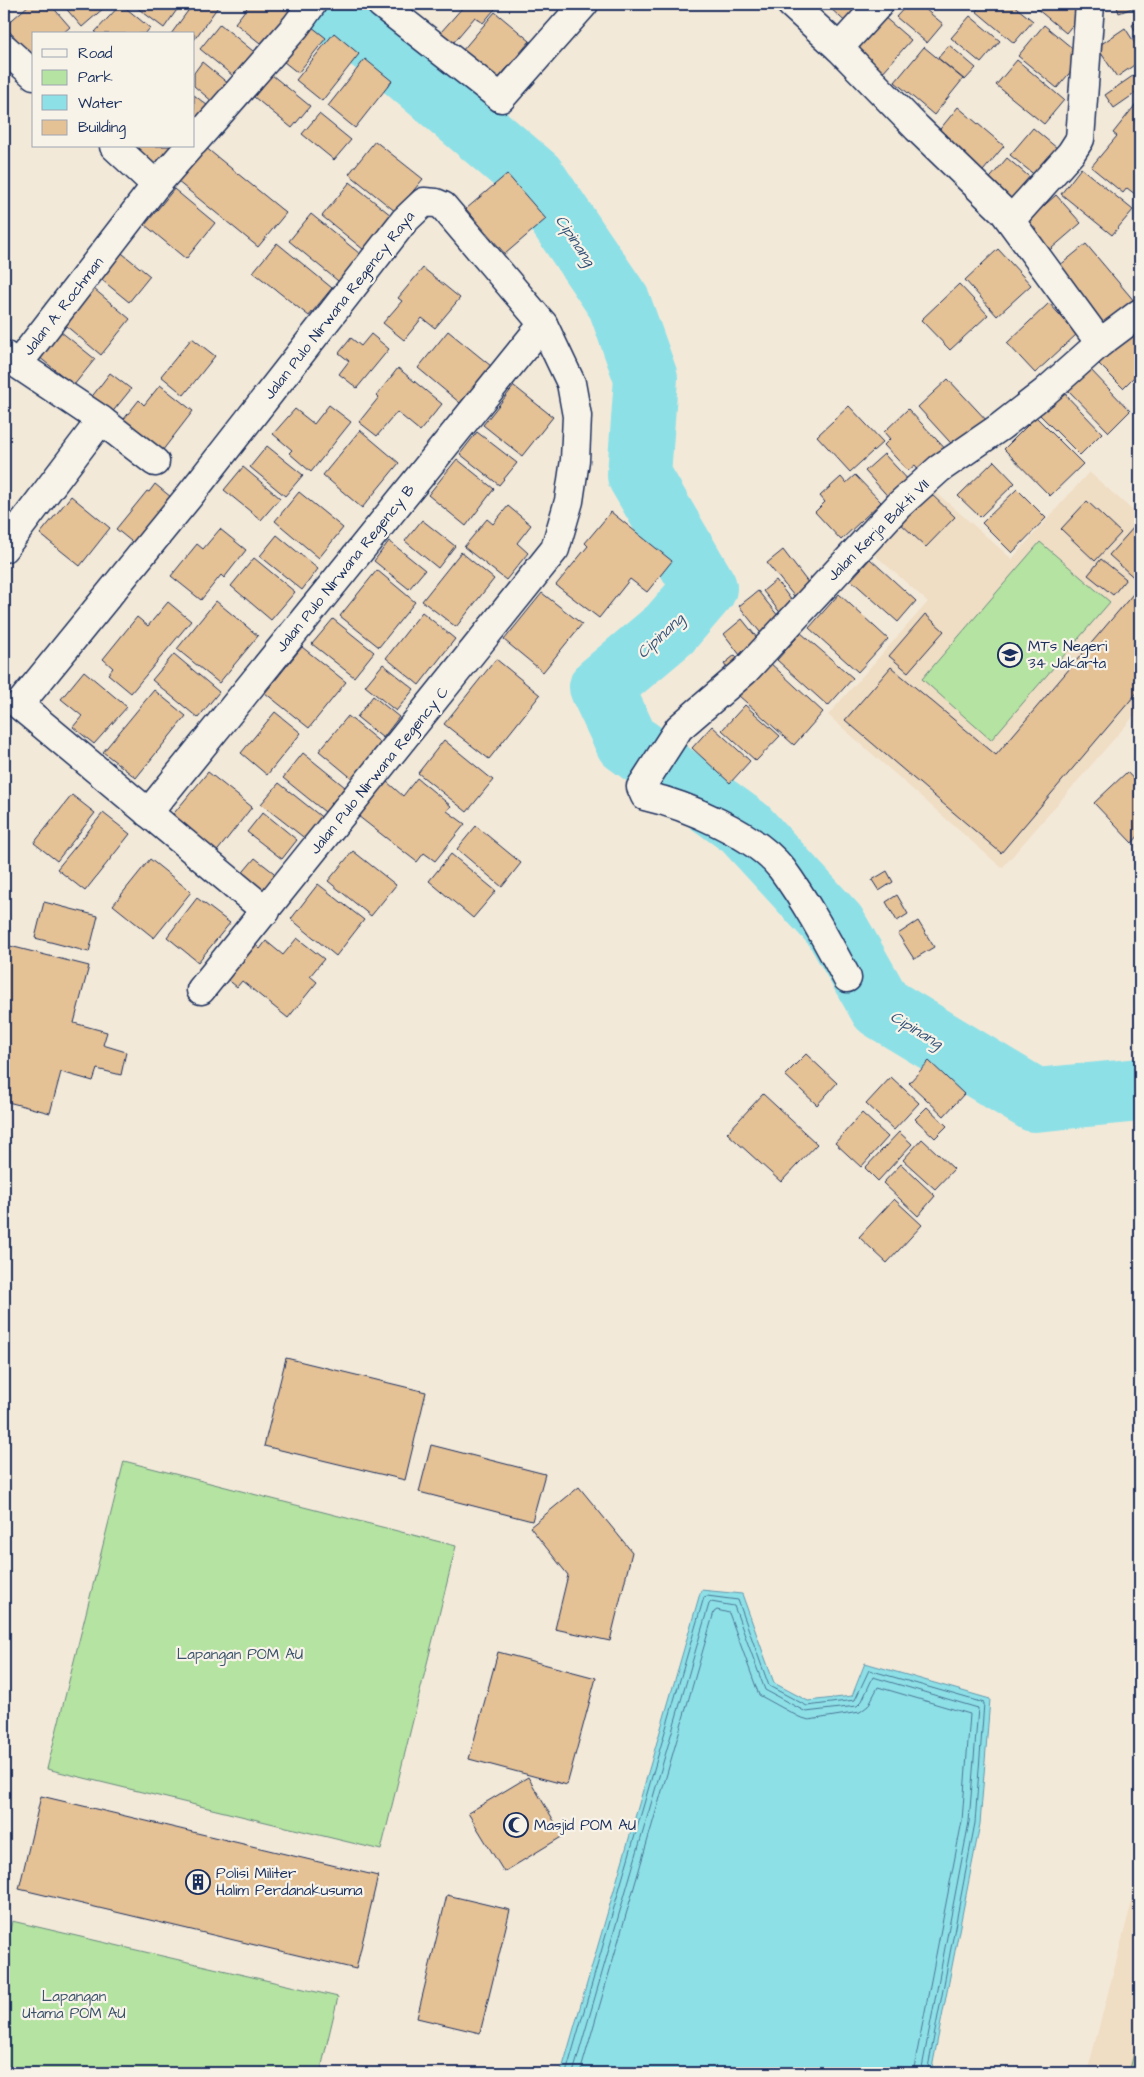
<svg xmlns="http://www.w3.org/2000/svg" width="1144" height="2077" font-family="'Architects Daughter',sans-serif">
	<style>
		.built { fill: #efddc4 }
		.green { fill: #b5e3a1; stroke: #688980 }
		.water { fill: #8ee0e7; stroke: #6099b0 }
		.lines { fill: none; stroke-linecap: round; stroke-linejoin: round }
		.shore { stroke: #497695; stroke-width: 1 }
		.river { stroke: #8ee0e7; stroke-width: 64 }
		.building { fill: #e5c196; stroke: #1b2f5e }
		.street-casing { stroke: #1b2f5e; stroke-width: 31 }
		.street { stroke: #f7f3e8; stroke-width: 28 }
		.labels { text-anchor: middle; stroke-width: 4.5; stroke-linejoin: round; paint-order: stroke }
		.street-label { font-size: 15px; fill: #1b2f5e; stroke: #f7f3e8 }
		.poi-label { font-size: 15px; fill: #1b2f5e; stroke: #f7f3e8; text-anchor: start }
		.park-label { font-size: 15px; fill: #3a536b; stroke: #f7f3e8 }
		.water-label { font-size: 16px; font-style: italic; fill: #325279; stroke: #f7f3e8 }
	</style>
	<rect width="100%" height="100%" fill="#f3e9d8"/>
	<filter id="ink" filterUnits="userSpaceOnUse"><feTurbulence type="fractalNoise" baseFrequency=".02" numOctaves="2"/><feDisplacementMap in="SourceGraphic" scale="10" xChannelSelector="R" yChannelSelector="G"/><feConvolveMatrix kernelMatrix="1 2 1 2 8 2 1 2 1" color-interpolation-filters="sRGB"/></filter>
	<g filter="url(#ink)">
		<g class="built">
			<polygon points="1089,472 1140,517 1140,709 1002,868 828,715 928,602 866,547 930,487 1012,559"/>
			<polygon points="1140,1871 1140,2073 1087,2073"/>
		</g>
		<g class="green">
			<polygon points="1040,542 1110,602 991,740 922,679"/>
			<polygon points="124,1461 456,1546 381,1850 47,1769"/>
			<polygon points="12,1921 338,1997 320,2073 4,2073 4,1957"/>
			<polygon points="1140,2030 1140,2073 1129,2073"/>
		</g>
		<polygon class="water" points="701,1590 742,1594 774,1683 808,1701 852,1696 865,1663 990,1699 980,1824 931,2073 561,2073"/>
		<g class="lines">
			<g class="shore">
				<polyline points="566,2073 704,1597 707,1596 738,1600 769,1686 807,1706 855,1700 869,1670 984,1703 975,1823 927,2073"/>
				<polyline points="573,2073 709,1604 711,1602 734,1606 765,1690 806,1712 857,1706 862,1701 873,1677 978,1708 969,1822 921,2073"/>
				<polyline points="580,2073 714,1612 717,1610 729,1613 759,1695 799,1717 809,1720 860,1712 868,1706 878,1687 970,1714 962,1821 913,2073"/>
			</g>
			<polyline class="river" points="323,4 385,51 534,178 619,303 646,378 639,475 705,588 670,629 601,687 627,742 745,828 835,926 881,1007 1035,1100 1140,1090"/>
		</g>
		<g class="building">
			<polygon points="4,4 14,4 4,13"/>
			<polygon points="30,4 50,4 70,27 62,34 34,34 33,59 5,26"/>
			<polygon points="62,4 102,4 105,7 82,27"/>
			<polygon points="121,4 150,28 145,34 97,34 95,32"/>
			<polygon points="132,4 181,4 164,28"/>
			<polygon points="193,4 220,4 194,40 194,34 171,34"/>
			<polygon points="250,4 283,4 294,12 265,47 235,23"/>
			<polygon points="388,4 420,4 405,20"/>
			<polygon points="459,4 499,4 483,23 475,17 453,43 441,32 463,7"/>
			<polygon points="831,4 871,4 851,27 829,7"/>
			<polygon points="908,4 919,4 943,24 927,43 896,17"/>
			<polygon points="982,4 1012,4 1033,21 1014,43 976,11"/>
			<polygon points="1041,4 1073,4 1083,12 1066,33 1037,9"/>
			<polygon points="1116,4 1140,4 1140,5 1119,13"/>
			<polygon points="495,12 530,41 496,81 462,51"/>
			<polygon points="883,16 911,40 882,73 854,49"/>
			<polygon points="970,16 1000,41 981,63 951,38"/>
			<polygon points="1140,20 1140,38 1132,25"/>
			<polygon points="307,23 326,38 298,73 279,58"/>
			<polygon points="220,24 259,56 238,80 200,49"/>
			<polygon points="1044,25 1083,57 1057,88 1018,56"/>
			<polygon points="1125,28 1140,51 1140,61 1117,77 1097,47"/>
			<polygon points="334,33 359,54 322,101 296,80"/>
			<polygon points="949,45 976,68 965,80 938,58"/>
			<polygon points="924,47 963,79 934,115 895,82"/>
			<polygon points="365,59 392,81 355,128 328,106"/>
			<polygon points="1017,60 1064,100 1044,124 996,85"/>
			<polygon points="202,62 235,89 220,108 194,86 194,73"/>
			<polygon points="1140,71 1140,90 1114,108 1105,95"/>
			<polygon points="272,75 310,106 292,128 254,97"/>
			<polygon points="194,95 212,109 194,131"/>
			<polygon points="1140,99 1140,198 1127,188 1123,193 1091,167 1117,136 1113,133"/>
			<polygon points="958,107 1004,146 978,177 932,139"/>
			<polygon points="319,114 351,140 334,160 302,134"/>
			<polygon points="1033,128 1064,154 1042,181 1010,155"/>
			<polygon points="375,141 423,179 396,212 349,174"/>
			<polygon points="120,146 175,146 153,173"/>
			<polygon points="205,147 286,213 258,247 177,181"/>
			<polygon points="1007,158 1033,180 1012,204 986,183"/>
			<polygon points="1081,168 1133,210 1112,235 1061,194"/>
			<polygon points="507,174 546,219 505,254 466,209"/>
			<polygon points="350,182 397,220 369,254 322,216"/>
			<polygon points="174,189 215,223 186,259 145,225"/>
			<polygon points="1056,195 1081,223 1044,255 1020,227"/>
			<polygon points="311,214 365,258 343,285 289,241"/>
			<polygon points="1140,236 1140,247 1135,243"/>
			<polygon points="277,243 332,288 309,316 253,272"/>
			<polygon points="1086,244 1135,302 1101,330 1053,271"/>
			<polygon points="112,245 150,276 129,302 91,271"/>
			<polygon points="998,249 1031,285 997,316 965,280"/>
			<polygon points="423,268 460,298 435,328 422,318 404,340 383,323 402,301 398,298"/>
			<polygon points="88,284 130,319 101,355 59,320"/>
			<polygon points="959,284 988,315 950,350 921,320"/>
			<polygon points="1049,303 1077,334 1035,373 1007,343"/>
			<polygon points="1140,321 1140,371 1123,388 1098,363"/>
			<polygon points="55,327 95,359 74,385 34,353"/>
			<polygon points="448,331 491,366 460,403 418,368"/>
			<polygon points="371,334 389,349 357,388 339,374 349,361 339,353 351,338 361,346"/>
			<polygon points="192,338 215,356 184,395 161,376"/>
			<polygon points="398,368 442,404 420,431 397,412 377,436 359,422 379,397 377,395"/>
			<polygon points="1089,368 1130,411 1109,432 1067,389"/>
			<polygon points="110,373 131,389 110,415 90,399"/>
			<polygon points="948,379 990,424 959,452 918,407"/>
			<polygon points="160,385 193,411 159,455 120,424 139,400 144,405"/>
			<polygon points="514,386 553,417 522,456 483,425"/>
			<polygon points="1062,391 1102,433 1080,455 1039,414"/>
			<polygon points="329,405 351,422 311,472 289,453 292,450 273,434 295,409 314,424"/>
			<polygon points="849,406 883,442 850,472 817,436"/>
			<polygon points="908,409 951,455 926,478 915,465 908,471 884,445 890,439 884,432"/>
			<polygon points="1036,417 1083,464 1050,496 1004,449"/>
			<polygon points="360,430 399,463 362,508 323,475"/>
			<polygon points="477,432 517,463 499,485 460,454"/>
			<polygon points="267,446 303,475 285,496 250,467"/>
			<polygon points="884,454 913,485 893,502 865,471"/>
			<polygon points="457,459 494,489 466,526 428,495"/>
			<polygon points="994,461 1015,483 980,517 958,496"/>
			<polygon points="243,467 280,498 261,520 224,490"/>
			<polygon points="855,475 881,502 841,540 815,512 825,502 820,496 841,477 846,483"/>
			<polygon points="155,484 177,502 142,550 116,529 147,491 149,492"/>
			<polygon points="1017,489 1046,518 1012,553 982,523"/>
			<polygon points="928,491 955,517 926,547 899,522"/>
			<polygon points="299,492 343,528 319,558 275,521"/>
			<polygon points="71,496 110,528 80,566 40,534"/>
			<polygon points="1087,501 1121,533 1095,561 1061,529"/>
			<polygon points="508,506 531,525 517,543 528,553 506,580 464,547 487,519 493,524"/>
			<polygon points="611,512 672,561 647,592 630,579 599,618 556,585 588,546 585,543"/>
			<polygon points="422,520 455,546 438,568 405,541"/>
			<polygon points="1135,526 1140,530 1140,583 1109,555"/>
			<polygon points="220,529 246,550 224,578 221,575 201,600 171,576 197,544 203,549"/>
			<polygon points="277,535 318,569 302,590 260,556"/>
			<polygon points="389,541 425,570 409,589 374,561"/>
			<polygon points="783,550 809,584 794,596 767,563"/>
			<polygon points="461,552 494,579 456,627 422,601"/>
			<polygon points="254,558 295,592 271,620 231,586"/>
			<polygon points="870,559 916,601 898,622 851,580"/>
			<polygon points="1101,559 1126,579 1113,595 1088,575"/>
			<polygon points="377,570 415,602 379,647 340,616"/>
			<polygon points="776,580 795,605 782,615 763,591"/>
			<polygon points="1139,587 1140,689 1001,853 845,720 891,667 996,755"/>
			<polygon points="758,591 783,622 764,637 739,606"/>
			<polygon points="542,593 582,624 543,672 504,640"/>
			<polygon points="839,594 888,639 858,672 809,628"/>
			<polygon points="216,601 258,636 219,683 177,649"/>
			<polygon points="168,602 191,621 131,693 108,674 113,668 103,659 137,617 148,626"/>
			<polygon points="422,612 455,639 419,685 386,658"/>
			<polygon points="925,614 944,631 908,672 889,656"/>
			<polygon points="333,619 374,652 354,677 312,644"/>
			<polygon points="742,619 762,644 743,659 724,634"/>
			<polygon points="801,633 853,678 828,706 777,660"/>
			<polygon points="302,647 346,682 309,728 265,693"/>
			<polygon points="174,654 219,692 198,718 152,680"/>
			<polygon points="735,655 743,665 731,674 724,664"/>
			<polygon points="496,659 540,695 489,759 444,724"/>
			<polygon points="768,661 823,712 794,745 738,695"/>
			<polygon points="383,664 414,689 396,711 365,686"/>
			<polygon points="84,671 127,707 94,744 73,727 82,716 61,699"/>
			<polygon points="154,690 186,716 136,778 103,752"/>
			<polygon points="373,696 399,717 383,738 357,717"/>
			<polygon points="745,705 780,736 756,761 722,730"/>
			<polygon points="275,712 301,733 267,775 241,753"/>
			<polygon points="348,716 382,744 354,780 319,751"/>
			<polygon points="712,726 750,761 730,783 692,748"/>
			<polygon points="444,740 493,780 467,812 418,773"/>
			<polygon points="303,753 345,787 325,812 283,778"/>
			<polygon points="208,772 252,807 215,854 170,818"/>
			<polygon points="1127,772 1140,786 1140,834 1132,843 1094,803"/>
			<polygon points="417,778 451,806 447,811 465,824 435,861 424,853 417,862 358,816 386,781 403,796"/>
			<polygon points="279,783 324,819 307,840 261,804"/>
			<polygon points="72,795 95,813 57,861 34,843"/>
			<polygon points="263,812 297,840 282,859 247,832"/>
			<polygon points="103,813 130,834 85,891 57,869"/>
			<polygon points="476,826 521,863 502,887 457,849"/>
			<polygon points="353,851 396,885 371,916 328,881"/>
			<polygon points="451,854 496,891 473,918 429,881"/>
			<polygon points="255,858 278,876 263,896 239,877"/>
			<polygon points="150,859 191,892 154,938 113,905"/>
			<polygon points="887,871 893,882 879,891 872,880"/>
			<polygon points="318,884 364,920 336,956 291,919"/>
			<polygon points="897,895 908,914 897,921 886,902"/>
			<polygon points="197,898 230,923 198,962 167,937"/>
			<polygon points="44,902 98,916 89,952 35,938"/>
			<polygon points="918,921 934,947 914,959 898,934"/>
			<polygon points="297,938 324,959 310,976 317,982 288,1018 242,981 237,987 221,974 249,939 260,949 266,941 283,955"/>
			<polygon points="10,946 89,966 74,1023 107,1032 103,1045 126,1052 121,1075 97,1069 93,1081 61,1072 50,1113 4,1101 4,968"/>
			<polygon points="806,1054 837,1083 817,1105 785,1075"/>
			<polygon points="929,1061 964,1094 944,1116 909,1083"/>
			<polygon points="891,1077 919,1103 894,1130 866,1104"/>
			<polygon points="763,1094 817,1144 781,1182 727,1133"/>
			<polygon points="927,1107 947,1126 935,1138 915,1119"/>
			<polygon points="862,1113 888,1137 861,1167 835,1143"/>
			<polygon points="899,1132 912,1144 878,1181 865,1168"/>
			<polygon points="922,1139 954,1169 935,1189 903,1160"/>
			<polygon points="901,1164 935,1196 918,1216 883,1183"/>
			<polygon points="894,1199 922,1225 887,1263 859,1237"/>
			<polygon points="286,1358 426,1392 405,1480 264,1446"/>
			<polygon points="431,1445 545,1474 532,1521 419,1492"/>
			<polygon points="579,1487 632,1552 610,1641 555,1629 568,1575 530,1527"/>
			<polygon points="498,1652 596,1678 567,1785 469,1759"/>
			<polygon points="528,1777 563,1836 504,1872 468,1813"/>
			<polygon points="41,1796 378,1876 356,1969 19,1889"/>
			<polygon points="447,1895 510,1910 480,2033 417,2018"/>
		</g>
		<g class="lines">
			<defs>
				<g id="street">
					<polyline points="381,4 501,98 584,4"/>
					<polyline points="791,4 839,48 917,128 1004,212 1100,343"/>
					<polyline points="4,48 34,75"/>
					<polyline points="839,48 879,4"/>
					<polyline points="194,142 296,26 312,4"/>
					<polyline points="114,146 156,185"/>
					<polyline points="1011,220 1071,153 1080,139 1090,4"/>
					<polyline points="4,355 101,420 155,462"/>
					<polyline points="18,364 156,185 190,146"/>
					<polyline points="4,548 101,420"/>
					<polyline points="148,813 543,324"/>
					<path d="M847,978c-20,-37 -40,-75 -65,-109 -26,-34 -96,-64 -137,-73l-4,-9 38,-59 66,-57 154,-166 40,-36 61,-42 45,-35 55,-49 40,-30"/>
					<polyline points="201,990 555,549 569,501 575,460 577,416 571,383 543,324 443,206 436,203 424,202 404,221 190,495 19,705 266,911"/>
				</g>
			</defs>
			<use href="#street" class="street-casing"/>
			<use href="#street" class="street"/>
		</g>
	</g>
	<defs>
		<symbol id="school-ring" viewBox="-11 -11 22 22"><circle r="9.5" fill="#f7f3e8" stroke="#1b2f5e" stroke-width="1.5"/><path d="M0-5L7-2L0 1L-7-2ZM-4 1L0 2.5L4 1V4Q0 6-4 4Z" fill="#1b2f5e"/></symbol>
		<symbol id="mosque-ring" viewBox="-11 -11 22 22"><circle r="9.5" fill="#f7f3e8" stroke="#1b2f5e" stroke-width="1.5"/><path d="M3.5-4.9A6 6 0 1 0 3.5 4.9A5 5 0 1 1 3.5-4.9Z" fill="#1b2f5e"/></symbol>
		<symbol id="building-ring" viewBox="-11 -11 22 22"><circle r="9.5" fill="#f7f3e8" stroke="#1b2f5e" stroke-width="1.5"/><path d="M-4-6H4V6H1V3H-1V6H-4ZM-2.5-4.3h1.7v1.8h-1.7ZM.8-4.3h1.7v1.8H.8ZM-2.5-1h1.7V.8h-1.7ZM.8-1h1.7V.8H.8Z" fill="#1b2f5e"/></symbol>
	</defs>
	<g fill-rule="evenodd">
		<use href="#school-ring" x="996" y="641" width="28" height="28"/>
		<use href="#mosque-ring" x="502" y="1811" width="28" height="28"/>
		<use href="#building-ring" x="184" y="1868" width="28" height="28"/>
	</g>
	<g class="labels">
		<g class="street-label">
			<text transform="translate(339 305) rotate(-52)" y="5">Jalan Pulo Nirwana Regency Raya</text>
			<text transform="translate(63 306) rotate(-52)" y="5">Jalan A. Rochman</text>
			<text transform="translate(878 530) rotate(-45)" y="5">Jalan Kerja Bakti VII</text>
			<text transform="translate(345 568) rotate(-51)" y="5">Jalan Pulo Nirwana Regency B</text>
			<text transform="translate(379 770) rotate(-51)" y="5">Jalan Pulo Nirwana Regency C</text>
		</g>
		<g class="poi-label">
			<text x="1028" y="651">MTs Negeri<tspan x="1028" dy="17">34 Jakarta</tspan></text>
			<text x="534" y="1830">Masjid POM AU</text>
			<text x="216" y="1878">Polisi Militer<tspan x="216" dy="17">Halim Perdanakusuma</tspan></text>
		</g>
		<g class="park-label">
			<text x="240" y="1659">Lapangan POM AU</text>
			<text x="74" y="2001">Lapangan<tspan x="74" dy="17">Utama POM AU</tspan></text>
		</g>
		<g class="water-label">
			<text transform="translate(576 240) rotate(56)" y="6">Cipinang</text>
			<text transform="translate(660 635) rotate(-43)" y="6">Cipinang</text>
			<text transform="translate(917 1029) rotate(31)" y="6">Cipinang</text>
		</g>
	</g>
	<rect width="1144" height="2077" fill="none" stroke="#f7f3e8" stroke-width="20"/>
	<rect x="10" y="10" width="1124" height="2057" fill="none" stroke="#1b2f5e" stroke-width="2" filter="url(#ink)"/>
	<rect x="32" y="32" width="162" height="115" fill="#f7f3e8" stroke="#9fa5b1"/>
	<rect x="42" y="49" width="25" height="8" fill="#f7f3e8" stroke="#9fa5b1"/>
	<text x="78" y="58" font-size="15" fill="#1b2f5e">Road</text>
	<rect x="42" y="70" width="25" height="15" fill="#b5e3a1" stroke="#9fa5b1"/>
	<text x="78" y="82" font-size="15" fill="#1b2f5e">Park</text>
	<rect x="42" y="95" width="25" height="15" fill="#8ee0e7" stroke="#9fa5b1"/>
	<text x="78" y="108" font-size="15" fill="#1b2f5e">Water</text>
	<rect x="42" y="120" width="25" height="15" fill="#e5c196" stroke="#9fa5b1"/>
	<text x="78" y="132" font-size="15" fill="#1b2f5e">Building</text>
</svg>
